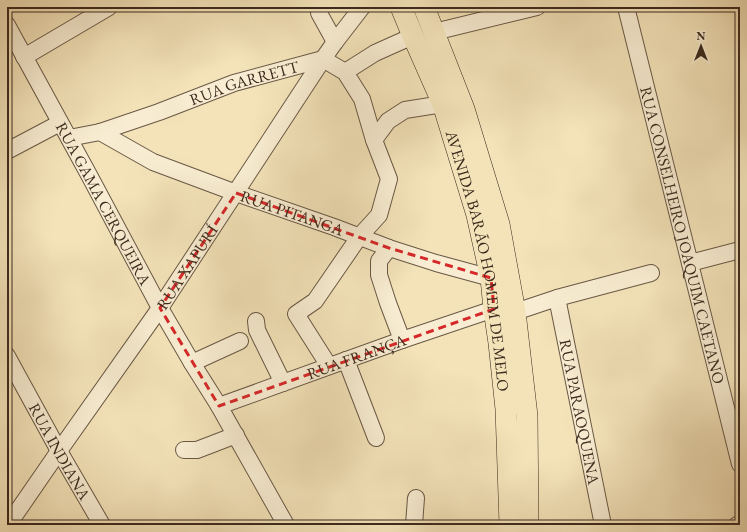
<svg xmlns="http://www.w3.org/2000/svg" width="747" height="532" font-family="'EB Garamond',serif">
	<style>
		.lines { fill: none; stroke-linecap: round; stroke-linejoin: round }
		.minor-casing { stroke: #695845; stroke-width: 18 }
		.major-casing { stroke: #3b2a1e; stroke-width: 22 }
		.minor { stroke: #f8edd2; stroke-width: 16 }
		.major { stroke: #f4e3b9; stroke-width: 21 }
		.marked { fill: none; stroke: #d62828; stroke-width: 3; stroke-dasharray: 8 5; stroke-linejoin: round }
		.labels { text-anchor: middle; stroke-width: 3; stroke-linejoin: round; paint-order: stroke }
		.street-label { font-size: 16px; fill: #3b2a1e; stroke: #f8edd2 }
	</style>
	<rect width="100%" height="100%" fill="#f4e3b9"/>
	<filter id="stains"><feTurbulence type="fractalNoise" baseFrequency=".005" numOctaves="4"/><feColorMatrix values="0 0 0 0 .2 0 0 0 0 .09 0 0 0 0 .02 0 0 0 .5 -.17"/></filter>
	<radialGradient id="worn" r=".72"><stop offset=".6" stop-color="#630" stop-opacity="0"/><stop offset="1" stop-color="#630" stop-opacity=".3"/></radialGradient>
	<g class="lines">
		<defs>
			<g id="minor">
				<path id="s1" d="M626,7l114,457"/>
				<polyline points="319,13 335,42"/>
				<path id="s2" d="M7,25l82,150 71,133 32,55 27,43 67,119"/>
				<polyline points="434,32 537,7"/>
				<polyline points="24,57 109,7"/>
				<polyline points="345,72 375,53 413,36"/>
				<path id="s3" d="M100,132l53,30 83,31 98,34 55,21 47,15 55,15"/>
				<path id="s4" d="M69,138l31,-6 59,-20 75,-29 89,-24 22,13 17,27 12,41 15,39 -10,36 -20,22 -44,64 -19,13 33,52"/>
				<polyline points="374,140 388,121 405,110 443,104"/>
				<polyline points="7,151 60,123"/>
				<polyline points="389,248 379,261 379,275 388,303 402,340"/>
				<polyline points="690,263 740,250"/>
				<path id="s5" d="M557,298l46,227"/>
				<polyline points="515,312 557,298 651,273"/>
				<polyline points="256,321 257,330 283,383"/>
				<path id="s6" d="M7,356l52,95 43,74"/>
				<polyline points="346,360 376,438"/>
				<polyline points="192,363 240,341"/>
				<path id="s7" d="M219,406l183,-66 92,-31"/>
				<polyline points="184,450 197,450 236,435"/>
				<path id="s8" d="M8,525l51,-74 101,-143 163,-249 12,-17 27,-35"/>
				<polyline points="414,525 416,498"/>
				<polyline points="737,525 740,524"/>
			</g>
			<g id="major">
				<path id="s9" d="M401,7l12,29 30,68 34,111 14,63 3,31 5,34 7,66 4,116"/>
				<polyline points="424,7 464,109 499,224 515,312 527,416 528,525"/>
			</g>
		</defs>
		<use href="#minor" class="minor-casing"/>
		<use href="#major" class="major-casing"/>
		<use href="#minor" class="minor"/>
		<use href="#major" class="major"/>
	</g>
	<path class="marked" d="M236,193l153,55 102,30 3,31 -275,97 -59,-98z"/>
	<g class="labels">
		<g class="street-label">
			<text dy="6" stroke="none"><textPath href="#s4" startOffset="184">RUA GARRETT</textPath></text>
			<text dy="6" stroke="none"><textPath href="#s2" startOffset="203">RUA GAMA CERQUEIRA</textPath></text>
			<text dy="6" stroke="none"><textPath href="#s3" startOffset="209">RUA PITANGA</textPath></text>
			<text dy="6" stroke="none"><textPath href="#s1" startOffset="235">RUA CONSELHEIRO JOAQUIM CAETANO</textPath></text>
			<text dy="6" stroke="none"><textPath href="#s9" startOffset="267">AVENIDA BARÃO HOMEM DE MELO</textPath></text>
			<text dy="6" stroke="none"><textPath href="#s8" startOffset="314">RUA XAPURÍ</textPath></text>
			<text dy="6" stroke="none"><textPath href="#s7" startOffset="146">RUA FRANÇA</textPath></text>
			<text dy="6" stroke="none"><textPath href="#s5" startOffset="116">RUA PARAOQUENA</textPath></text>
			<text dy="6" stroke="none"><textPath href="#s6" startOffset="109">RUA INDIANA</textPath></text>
		</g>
	</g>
	<rect width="747" height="532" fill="none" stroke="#f4e3b9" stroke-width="24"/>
	<rect x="8" y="8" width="731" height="516" fill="none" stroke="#3b2a1e" stroke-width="2"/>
	<rect x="12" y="12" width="723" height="508" fill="none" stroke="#3b2a1e"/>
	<g transform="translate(701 46)" stroke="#f8edd2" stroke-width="3" paint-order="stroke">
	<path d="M0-3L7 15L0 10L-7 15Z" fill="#3b2a1e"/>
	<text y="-6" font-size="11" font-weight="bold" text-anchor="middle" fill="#3b2a1e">N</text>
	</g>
	<rect width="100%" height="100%" filter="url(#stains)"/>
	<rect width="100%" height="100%" fill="url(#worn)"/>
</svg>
